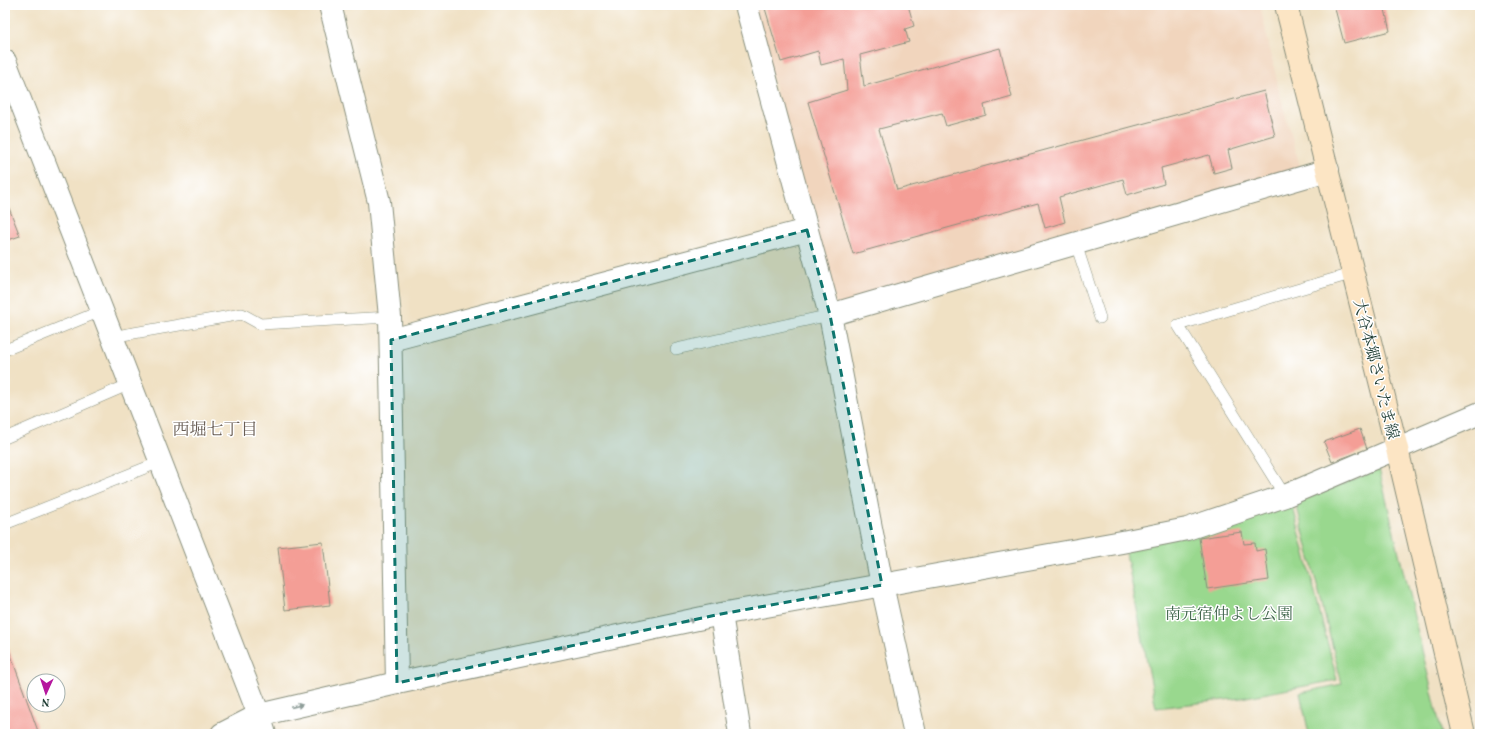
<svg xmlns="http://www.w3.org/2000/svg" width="1485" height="739" font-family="Vollkorn,'Noto Serif JP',serif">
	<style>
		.built { fill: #f1d5bd }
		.green { fill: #99d88e; stroke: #5c8a61 }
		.building { fill: #f49e96 }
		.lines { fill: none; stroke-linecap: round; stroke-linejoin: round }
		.service-casing { stroke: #888f7c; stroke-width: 12 }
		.minor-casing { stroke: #888f7c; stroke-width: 24 }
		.secondary-casing { stroke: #888f7c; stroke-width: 24 }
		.service { stroke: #fff; stroke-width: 11 }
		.minor { stroke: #fff; stroke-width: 22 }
		.secondary { stroke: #fce5c4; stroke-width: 22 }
		.oneway { fill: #8f9e9a }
		.marked { fill: #0f766e; fill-opacity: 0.2; stroke: #0f766e; stroke-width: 3; stroke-dasharray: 8 5; stroke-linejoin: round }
		.labels { text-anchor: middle; stroke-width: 3; stroke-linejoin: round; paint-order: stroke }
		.street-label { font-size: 16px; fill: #1f3d34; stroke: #fff }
		.park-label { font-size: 16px; fill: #3e644a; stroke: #fff }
		.neighbourhood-label { font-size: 17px; fill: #6a5f56; stroke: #fff }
	</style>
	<rect width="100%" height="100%" fill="#fff"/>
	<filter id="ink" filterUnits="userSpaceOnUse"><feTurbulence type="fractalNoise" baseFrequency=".025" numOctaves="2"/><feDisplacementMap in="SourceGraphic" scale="8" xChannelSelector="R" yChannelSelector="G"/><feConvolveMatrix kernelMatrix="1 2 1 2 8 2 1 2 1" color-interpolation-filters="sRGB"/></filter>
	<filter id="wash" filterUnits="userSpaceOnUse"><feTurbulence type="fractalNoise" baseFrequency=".012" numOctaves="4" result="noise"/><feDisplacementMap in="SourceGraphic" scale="16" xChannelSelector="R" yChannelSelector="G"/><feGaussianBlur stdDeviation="0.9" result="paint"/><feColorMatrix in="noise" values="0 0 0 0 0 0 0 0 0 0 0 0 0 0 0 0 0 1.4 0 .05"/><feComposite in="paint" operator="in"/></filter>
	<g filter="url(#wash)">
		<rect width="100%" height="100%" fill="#f0e1c4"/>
		<polygon class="built" points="752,5 1260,5 1280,95 1301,170 836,306"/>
		<g class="green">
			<polygon points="1379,469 1442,734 1309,734 1300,693 1342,684 1296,503"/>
			<polygon points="1292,503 1337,680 1241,698 1156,708 1125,548"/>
		</g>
		<g id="blocks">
			<g class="building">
				<polygon points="764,5 908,5 914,26 905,29 909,42 860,55 864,86 1000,48 1012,97 984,105 986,115 946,126 942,113 879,129 897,190 1264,91 1275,136 1228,150 1232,168 1214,173 1209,155 1161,168 1164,184 1127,195 1123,179 1059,197 1065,222 1045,228 1038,203 853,254 808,102 847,90 844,59 821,65 818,51 781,62"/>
				<polygon points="1334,5 1384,5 1390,31 1344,43"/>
				<polygon points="5,198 20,236 5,241"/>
				<polygon points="1360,429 1367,449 1332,462 1324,442"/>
				<polygon points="1242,532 1244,544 1255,543 1256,551 1265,549 1269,580 1207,589 1199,538"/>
				<polygon points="323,542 330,605 285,610 278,547"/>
				<polygon points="5,639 39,734 5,734"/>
			</g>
		</g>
	</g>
	<g filter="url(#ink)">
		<use href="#blocks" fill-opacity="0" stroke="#888f7c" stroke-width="1"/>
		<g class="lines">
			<defs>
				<g id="service">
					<polyline points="1076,244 1100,318"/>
					<polyline points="111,337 242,314 260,324 390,317"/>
					<polyline points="676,349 830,315"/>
					<polyline points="5,350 101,311"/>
					<polyline points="5,438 130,384"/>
					<polyline points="1285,496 1178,325 1354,273"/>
					<polyline points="5,524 160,462"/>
				</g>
				<g id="minor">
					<polyline points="330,5 379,202 390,317 397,683"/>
					<polyline points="746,5 830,315 882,585 915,734"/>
					<polyline points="5,61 259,715 265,734"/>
					<polyline points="830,315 1328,170"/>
					<polyline points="391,340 807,230"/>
					<polyline points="721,614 740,734"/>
					<polyline points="222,734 259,715 397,683 721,614 1122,542 1187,529 1285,496 1480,413"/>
				</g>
				<polyline id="secondary" points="1286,5 1397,449 1464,734"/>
			</defs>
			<use href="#service" class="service-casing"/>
			<use href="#minor" class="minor-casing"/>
			<use href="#secondary" class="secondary-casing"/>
			<use href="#service" class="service"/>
			<use href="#minor" class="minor"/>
			<use href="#secondary" class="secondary"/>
		</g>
		<defs><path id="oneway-solid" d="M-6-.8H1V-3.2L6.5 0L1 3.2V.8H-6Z"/></defs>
		<g class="oneway">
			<use href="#oneway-solid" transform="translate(817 597) rotate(-10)"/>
			<use href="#oneway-solid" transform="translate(689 621) rotate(-12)"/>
			<use href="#oneway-solid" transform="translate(562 648) rotate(-12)"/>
			<use href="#oneway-solid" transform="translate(435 675) rotate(-12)"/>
			<use href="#oneway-solid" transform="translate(297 706) rotate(-13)"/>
		</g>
	</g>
	<path class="marked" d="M807,230l23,85 52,270 -161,29 -324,69 -6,-343z"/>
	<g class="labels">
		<g class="street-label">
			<text transform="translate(1377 369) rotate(76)" y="6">大谷本郷さいたま線</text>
		</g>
		<g class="park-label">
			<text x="1229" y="619">南元宿仲よし公園</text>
		</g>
		<g class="neighbourhood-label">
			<text x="215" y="435">西堀七丁目</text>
		</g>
	</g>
	<rect width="1485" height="739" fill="none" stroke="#fff" stroke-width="20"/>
	<g transform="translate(46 693) rotate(183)"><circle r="19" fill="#ffffff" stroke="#a5b1ae"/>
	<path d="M0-3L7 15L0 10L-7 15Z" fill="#b5179e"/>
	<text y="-6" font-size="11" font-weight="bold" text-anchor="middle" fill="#1f3d34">N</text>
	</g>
</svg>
